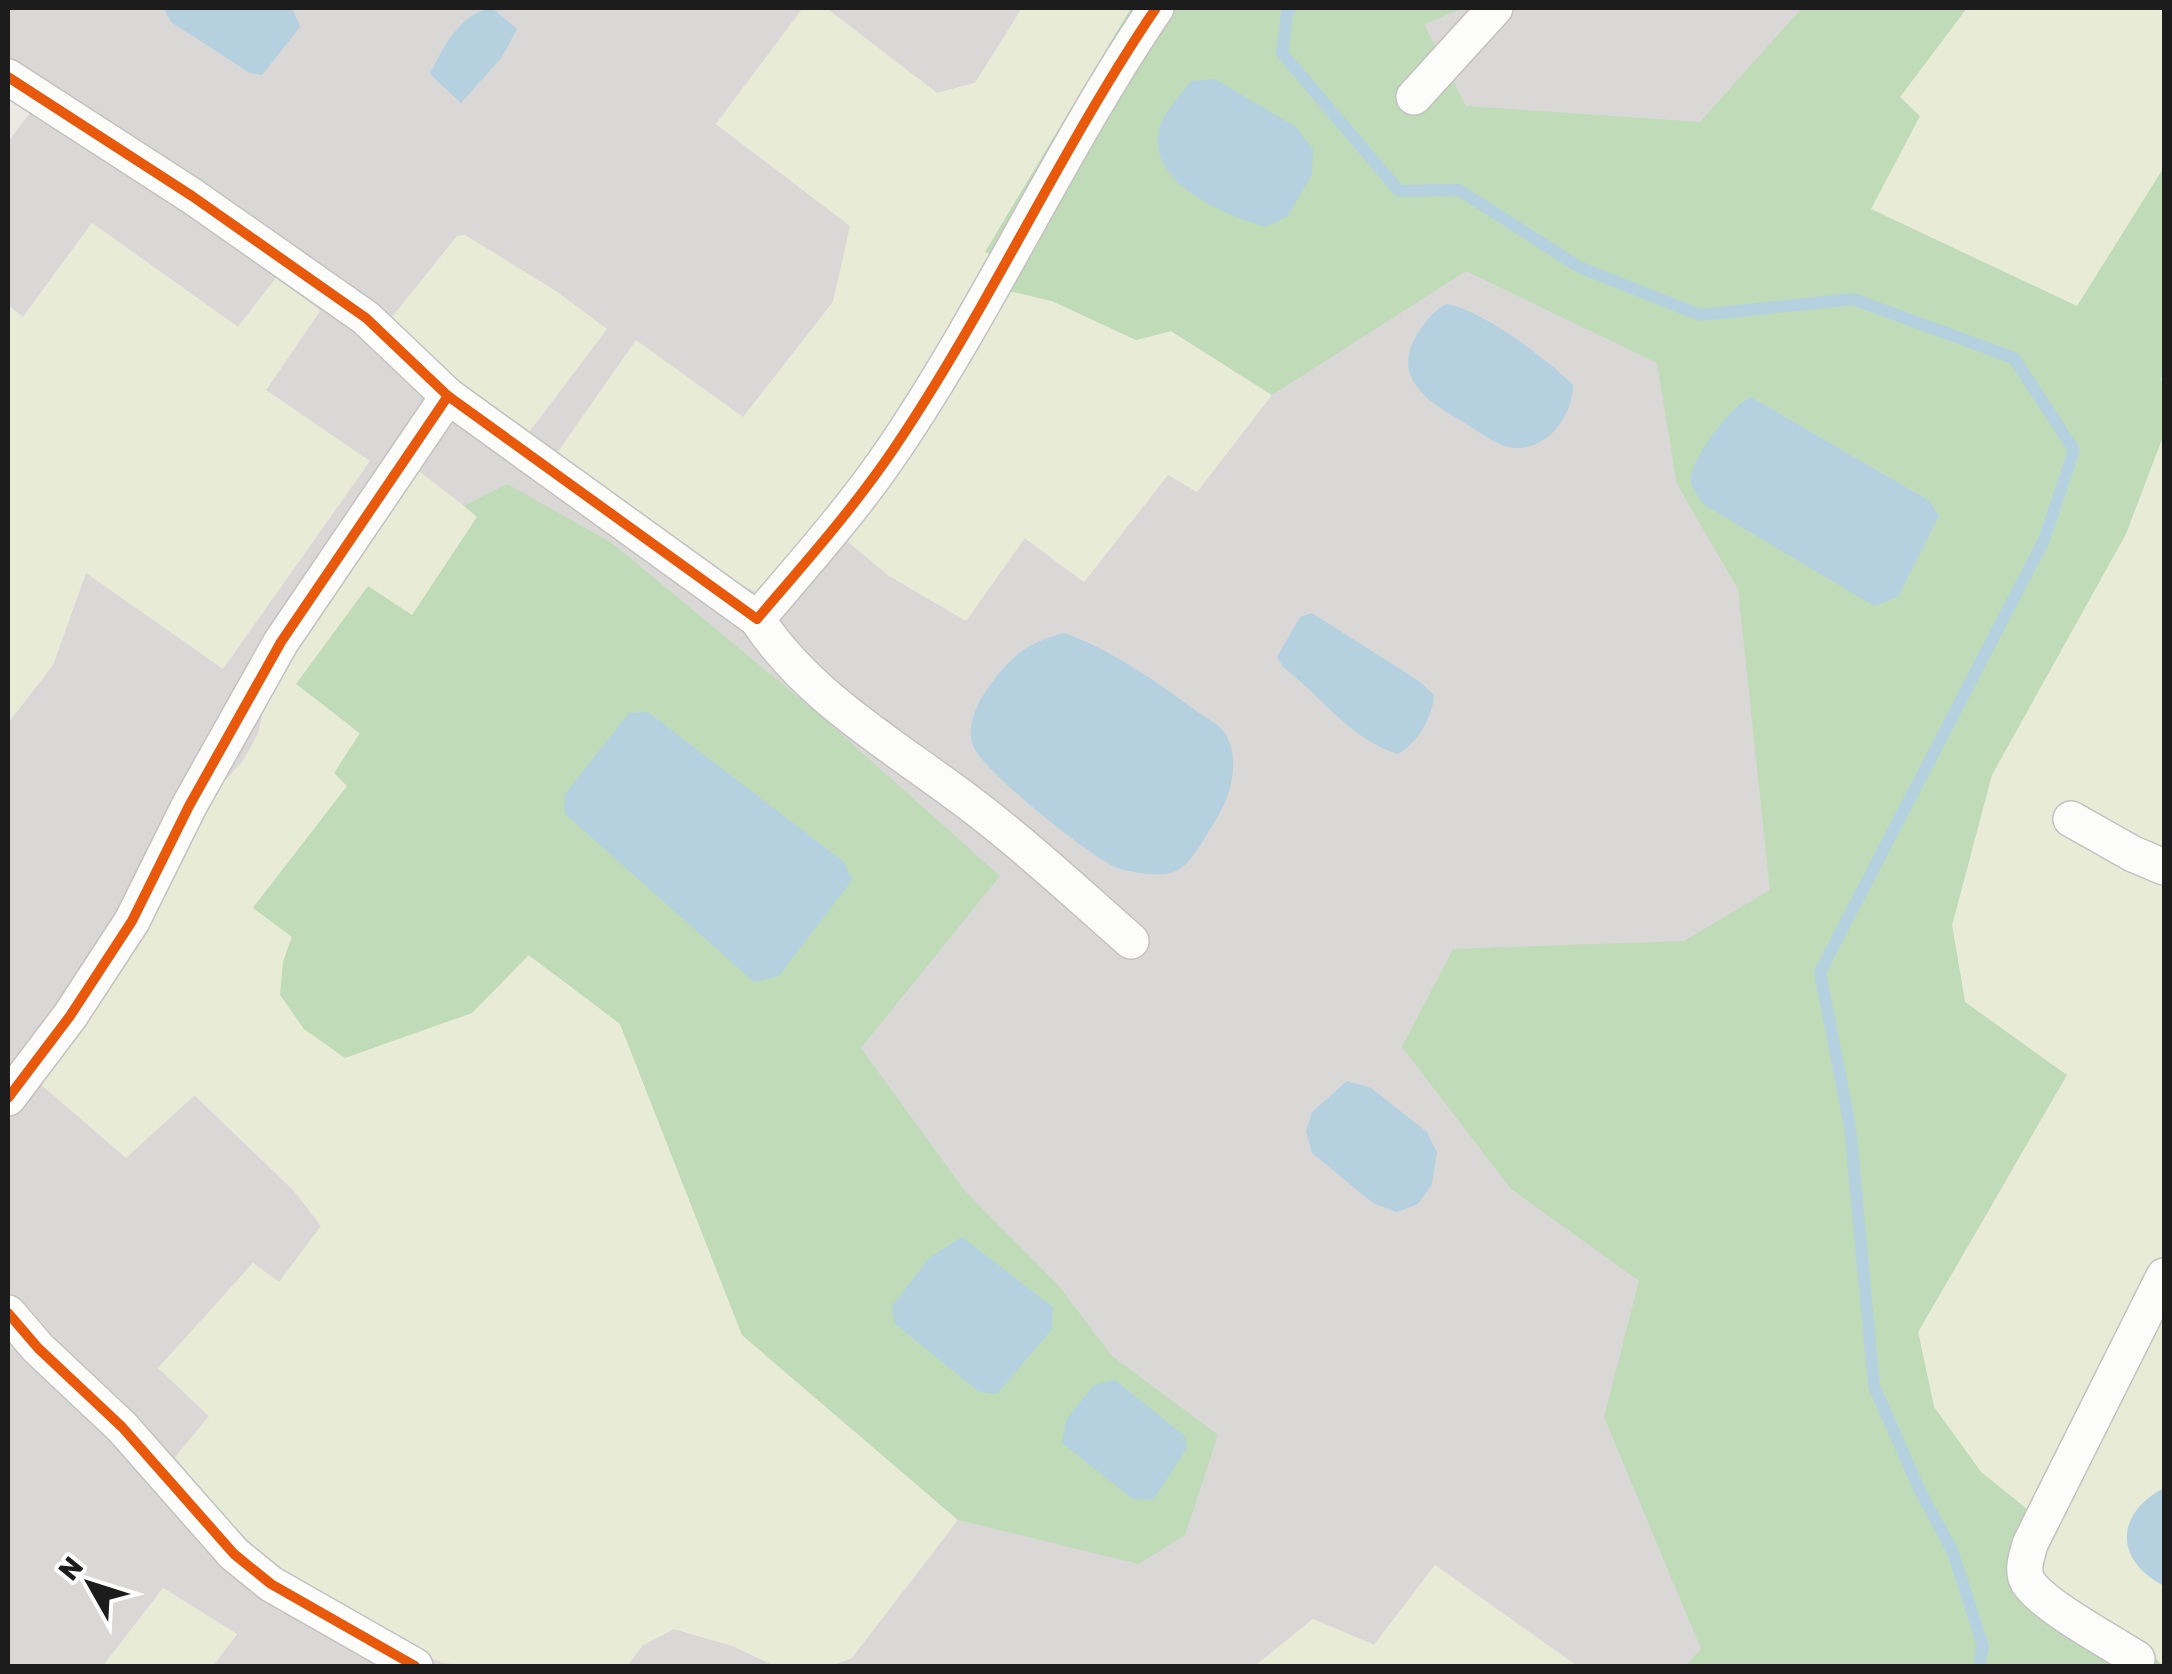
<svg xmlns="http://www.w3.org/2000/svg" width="2172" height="1674" font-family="Rubik,sans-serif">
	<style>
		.residential { fill: #d9d8d6; fill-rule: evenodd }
		.farmland { fill: #e8ecd6 }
		.forest { fill: #c0dbb7; fill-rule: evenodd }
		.water { fill: #b5d1e0 }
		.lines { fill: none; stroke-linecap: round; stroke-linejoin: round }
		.stream { stroke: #b5d1e0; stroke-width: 12 }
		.street-casing { stroke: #c3c2c0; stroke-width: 38 }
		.street { stroke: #fcfcfb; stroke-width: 35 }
		.cycleway-casing { stroke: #fff; stroke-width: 16 }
		.cycleway { stroke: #e8590c; stroke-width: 10 }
	</style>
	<rect width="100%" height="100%" fill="#eae9e4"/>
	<g class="residential">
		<path d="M8,8h795l-87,116 135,102 -18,76 -90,116 -79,117 334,-277 -13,-6 146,-244h836l-67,89 139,1460 124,109h-586l-142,-101 -61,80 -61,-26 -58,47h-424l21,-8 -110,-323 -122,-312 -337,-61 -30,-55 94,-121 -51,-102 116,-69 65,-98 -66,-52 -144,229 -9,40 -15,27 -47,51 -2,283 100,96 27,35 -42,57 -26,-20 -94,105 50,48 234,247 49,3h-279l24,-32 -74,-46 -60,78h-95v-943l45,-58 33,-93 137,96 43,-278 54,-79 -44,-33 -38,49 -146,-104 -69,94 -15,-12v-163l25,-33 -25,-17zM1052,301l84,39 32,134 -84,108 -59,-44z"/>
		<polygon points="826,8 1022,8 975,83 937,93"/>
		<polygon points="674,1629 733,1646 775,1666 627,1666 643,1645"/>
	</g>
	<g class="farmland">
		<polygon points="803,8 826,8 937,93 975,83 1022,8 1131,8 986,251 999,258 935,366 769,589 756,592 733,580 557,453 636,340 743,417 833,302 850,226 716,124"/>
		<polygon points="1967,8 2164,8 2164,167 2078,306 1870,209 1919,117 1899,98"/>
		<polygon points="92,223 238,327 276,278 320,310 266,390 370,461 223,669 86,573 53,665 8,723 8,305 23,317"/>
		<polygon points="465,235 556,291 607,329 527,435 458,380 392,317 457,236"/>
		<polygon points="1005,290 1052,301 1135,340 1171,331 1272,395 1197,492 1168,475 1084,582 1025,538 966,621 889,576 842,537"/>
		<polygon points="2164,434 2164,1666 2163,1666 2153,1655 2039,1578 2033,1514 1981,1472 1934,1407 1918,1332 2067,1076 1965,1002 1952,925 1992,775 2126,534"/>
		<polygon points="411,465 477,516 412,616 297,684 360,734 334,773 348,786 253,907 292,936 283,962 472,1013 528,955 620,1023 742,1335 958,1520 852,1658 831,1666 775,1666 733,1646 674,1629 643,1645 627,1666 492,1666 443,1663 416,1652 313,1591 265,1557 218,1510 175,1457 209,1416 158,1368 253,1263 279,1282 321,1226 294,1190 195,1095 126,1158 39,1083 196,812 243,761 258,734 267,694"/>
		<polygon points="1435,1565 1577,1666 1255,1666 1313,1619 1374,1645"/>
		<polygon points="163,1588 237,1634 213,1666 103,1666"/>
	</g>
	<g class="forest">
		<path d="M1131,8h333l-40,16 42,82 234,16 102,-114h165l-67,89 20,19 -49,93 206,97 87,-139v205l-3,7 3,4v51l-38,100 -134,241 -40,150 13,77 102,73 -149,257 16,75 47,65 52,42 6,64 114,77 10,11h-478l16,-17 -97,-232 35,-136 -128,-92 -109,-142 51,-98 231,-8 86,-51 -32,-301 -61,-105 -20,-121 -191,-92 -194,124 -101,-64 -35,9 -84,-39 -47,-11 -6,-32 -14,-6zM1751,397l179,104 9,15 -41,81 -155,-197z"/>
		<polygon points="507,484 612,543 822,717 1000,876 861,1048 965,1191 1058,1285 1112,1356 1218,1435 1185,1535 1139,1564 958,1520 742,1335 620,1024 529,955 472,1013 345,1058 304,1029 280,995 283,962 292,937 253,908 347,786 334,773 360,733 296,684 368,586 412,615 477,517 464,506"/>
	</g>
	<g class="water">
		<polygon points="168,8 288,8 294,12 300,27 262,75 250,73 171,22 165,11"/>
		<path d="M492,8l25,21 -15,28 -41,46 -31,-29c13,-27 30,-61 62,-66z"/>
		<path d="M1215,79l81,48 17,22 -1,26 -25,42 -22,10c-39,-12 -113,-41 -107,-92 2,-19 22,-39 33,-54z"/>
		<path d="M1446,304c35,5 101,55 127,81 0,29 -23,63 -56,63 -17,0 -35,-14 -49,-23 -33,-20 -77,-42 -53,-87 9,-15 16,-25 31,-34z"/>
		<path d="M1751,397l179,104 9,15 -41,81 -24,9 -171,-102c-4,-7 -11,-14 -12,-22 -3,-20 41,-78 60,-85z"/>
		<path d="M1312,613l107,68 15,14c-1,21 -17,49 -36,59 -47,-14 -77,-58 -115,-87l-6,-10 23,-40z"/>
		<path d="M1064,633c48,17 90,47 131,77 9,7 24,14 30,23 17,28 5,68 -13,93 -11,17 -24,46 -46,48 -14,2 -40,-2 -53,-8 -27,-13 -126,-92 -139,-118 -15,-31 25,-80 48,-97 12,-9 28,-14 42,-18z"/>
		<polygon points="648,712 844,862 852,880 779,976 754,982 564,813 565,794 629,713"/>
		<polygon points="1347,1081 1371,1088 1427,1132 1437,1152 1432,1184 1418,1204 1397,1212 1373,1203 1312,1153 1306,1131 1312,1112"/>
		<polygon points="962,1237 1053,1307 1052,1329 997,1394 979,1392 894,1323 892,1306 930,1257"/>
		<polygon points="1115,1380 1185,1436 1187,1448 1153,1500 1133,1499 1062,1443 1066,1420 1094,1385"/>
		<path d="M2164,1488v98c-49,-25 -50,-72 0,-98z"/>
	</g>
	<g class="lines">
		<polyline class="stream" points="1291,8 1287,12 1282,53 1399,191 1459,190 1579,267 1700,315 1853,299 2014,358 2074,450 2044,540 1820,972 1850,1127 1874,1386 1920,1491 1952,1550 1983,1646 1979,1666"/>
		<defs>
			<g id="street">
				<polyline points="8,77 192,196 366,318 448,396"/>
				<polyline points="1414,97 1495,8"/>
				<path d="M757,619c54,83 148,133 224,193 52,40 101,86 150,129"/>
				<polyline points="2071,819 2133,854 2164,867"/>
				<path d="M8,1098l62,-82 62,-95 57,-115 92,-164 167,-246 309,223c47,-55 97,-111 138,-172 95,-141 166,-299 261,-439"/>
				<polyline points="8,1313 38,1348 122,1427 234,1554 271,1584 415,1666"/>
				<path d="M2137,1659c-26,-17 -94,-53 -109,-77 -7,-12 -1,-26 2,-38l134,-268"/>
			</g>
		</defs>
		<use href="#street" class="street-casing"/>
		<use href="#street" class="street"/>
		<defs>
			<g id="cycleway">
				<polyline points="8,77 192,196 366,318 448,396"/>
				<path d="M8,1098l62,-82 62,-95 57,-115 92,-164 167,-246 309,223c47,-55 97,-111 138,-172 95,-141 166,-299 261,-439"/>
				<polyline points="8,1313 38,1348 122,1427 234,1554 271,1584 415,1666"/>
			</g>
		</defs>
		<use href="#cycleway" class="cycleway-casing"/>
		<use href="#cycleway" class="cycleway"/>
	</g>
	<rect width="2172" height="1674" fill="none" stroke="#1c1c1c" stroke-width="20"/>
	<g transform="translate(90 1584) rotate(309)" stroke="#ffffff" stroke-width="8" paint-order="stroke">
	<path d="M0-8L18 38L0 25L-18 38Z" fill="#1c1c1c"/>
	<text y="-15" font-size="28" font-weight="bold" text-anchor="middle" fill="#1c1c1c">N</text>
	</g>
</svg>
